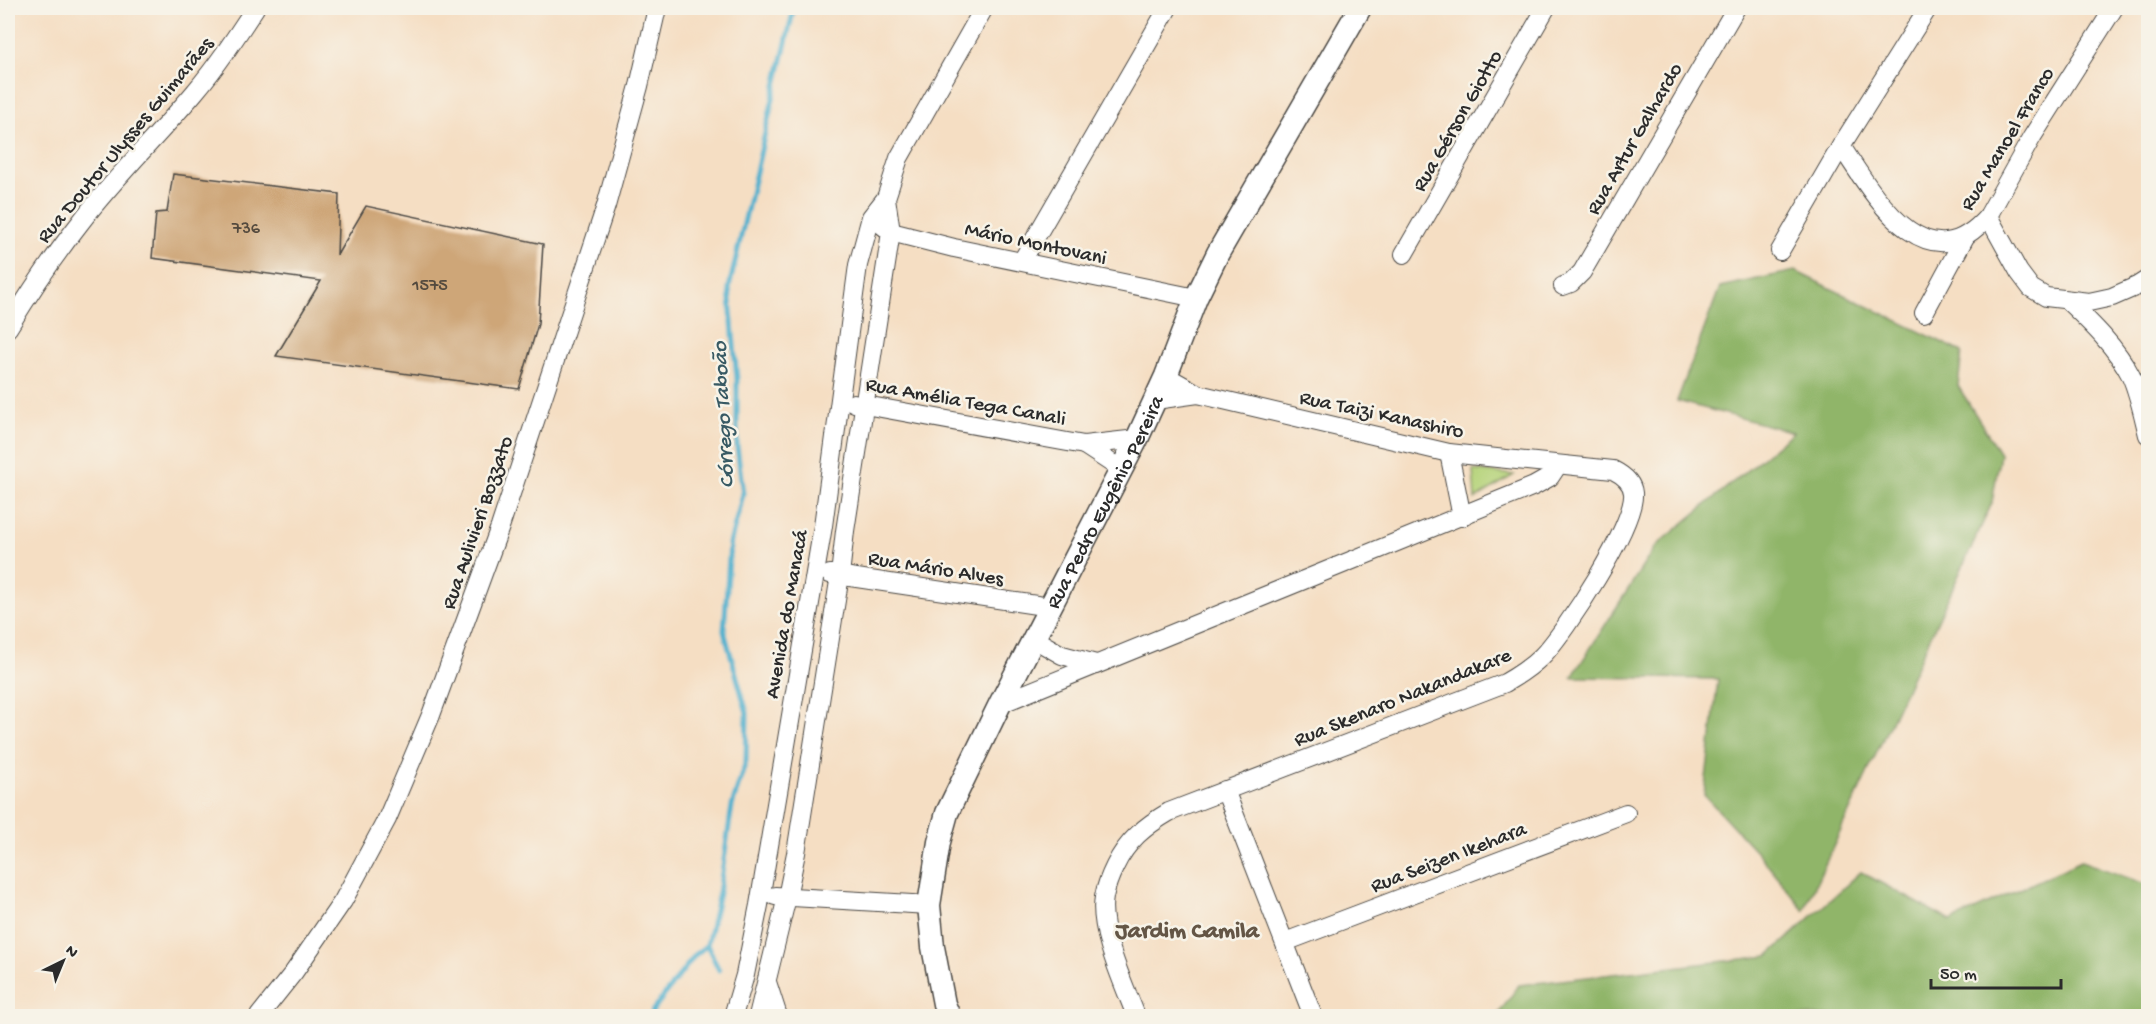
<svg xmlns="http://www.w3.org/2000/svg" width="2156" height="1024" font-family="'Gochi Hand',sans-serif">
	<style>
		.green { fill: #b5d379; stroke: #707f52; stroke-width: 1.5 }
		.forest { fill: #90b569; stroke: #5e704a; stroke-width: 1.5 }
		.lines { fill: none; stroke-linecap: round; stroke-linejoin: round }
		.stream { stroke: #4fb0ce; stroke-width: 5 }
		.building { fill: #cea678 }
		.minor-casing { stroke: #494642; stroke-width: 20 }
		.tertiary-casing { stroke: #494642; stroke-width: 25 }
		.minor { stroke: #fff; stroke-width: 18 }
		.tertiary { stroke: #fff; stroke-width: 22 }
		.labels { text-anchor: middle; stroke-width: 5; stroke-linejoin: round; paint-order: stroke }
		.number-label { font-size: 18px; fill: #544a3e }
		.street-label { font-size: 21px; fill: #2b2b2b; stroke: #f7f3e8 }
		.water-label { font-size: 22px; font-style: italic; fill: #385a64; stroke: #f7f3e8 }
		.quarter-label { font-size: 24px; font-weight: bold; fill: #645646; stroke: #f7f3e8 }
	</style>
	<rect width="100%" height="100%" fill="#f7f3e8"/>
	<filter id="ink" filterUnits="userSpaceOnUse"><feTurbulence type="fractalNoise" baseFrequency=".0167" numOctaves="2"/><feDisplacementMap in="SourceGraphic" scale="12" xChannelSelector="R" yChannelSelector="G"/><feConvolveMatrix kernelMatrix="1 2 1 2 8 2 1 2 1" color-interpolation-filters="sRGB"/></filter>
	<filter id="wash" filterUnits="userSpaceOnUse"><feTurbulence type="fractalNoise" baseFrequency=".008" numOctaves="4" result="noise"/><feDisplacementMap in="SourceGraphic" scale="24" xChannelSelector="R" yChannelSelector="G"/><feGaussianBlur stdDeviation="1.35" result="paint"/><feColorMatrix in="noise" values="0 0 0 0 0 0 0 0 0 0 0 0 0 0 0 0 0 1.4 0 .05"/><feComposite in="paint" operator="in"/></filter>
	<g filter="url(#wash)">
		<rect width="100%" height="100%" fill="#f5dec3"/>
		<polygon class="green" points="1473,470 1514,475 1475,499"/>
		<g class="forest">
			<polygon points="1795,271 1962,352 1958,386 2000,454 1992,503 1804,910 1757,852 1704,795 1718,679 1572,677 1655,547 1793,432 1677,401 1720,287"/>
			<polygon points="2081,861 2148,885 2148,1016 1497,1016 1519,985 1768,956 1861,872 1951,921"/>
		</g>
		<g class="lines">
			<g class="stream">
				<polyline points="707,945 719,970"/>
				<polyline points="651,1016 653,1010 695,955 707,945 719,893 732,806 746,761 747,713 724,631 730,544 743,494 737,446 737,379 729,288 794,8"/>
			</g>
		</g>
		<g id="blocks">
			<polygon class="building" points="173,174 339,194 337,255 366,206 543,244 538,324 519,389 276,356 321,281 152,258 156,213 167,212"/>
		</g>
	</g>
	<g filter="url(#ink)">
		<use href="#blocks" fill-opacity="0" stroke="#494642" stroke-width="1.5"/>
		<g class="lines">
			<defs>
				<g id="minor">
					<path d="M1841,146c32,48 85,142 147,70l44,-79 82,-129"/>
					<polyline points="1988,216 2019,272 2031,288 2046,297 2089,302 2112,297 2137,286 2148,279"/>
					<polyline points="882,225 891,232 954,248 1196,298"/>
					<polyline points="1780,251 1841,146 1928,8"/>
					<polyline points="1404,254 1546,8"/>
					<polyline points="1022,261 1168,8"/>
					<polyline points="1563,286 1571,283 1582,272 1736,8"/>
					<path d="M2068,301c24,23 48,46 63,75 8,18 12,39 17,59"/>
					<polyline points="1924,313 1965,237"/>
					<path d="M8,328c22,-36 46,-72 72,-105 35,-46 77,-86 114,-130 23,-27 42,-56 61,-85"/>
					<polyline points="1155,400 1198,394"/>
					<polyline points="854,403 1084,445 1137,439"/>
					<polyline points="1084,445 1122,470"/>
					<polyline points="1449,453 1462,517"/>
					<polyline points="830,574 1050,607"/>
					<polyline points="1034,639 1062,655 1096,664"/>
					<polyline points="1000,704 1534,486 1550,477 1558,465"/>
					<polyline points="1225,790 1313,1016"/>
					<polyline points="775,896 929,905"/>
					<polyline points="1285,942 1626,813"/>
					<polyline points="767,982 778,1016"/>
					<polyline points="259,1016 294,972 343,901 387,819 431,715 500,527 606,206 639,86 657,8"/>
					<polyline points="733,1016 745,975 759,905 823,526 858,265 871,217 886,198"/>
					<polyline points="758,1016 787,897 796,853 840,575 845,531 891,232 886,198 899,158 984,8"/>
					<path d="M1136,1016c-12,-32 -38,-86 -32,-119 2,-11 6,-21 11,-31 12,-25 30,-40 54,-54l336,-129c14,-8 26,-16 37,-27 23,-23 94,-132 91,-163 -1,-11 -10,-18 -20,-23l-164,-17 -251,-59 -32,-18"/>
				</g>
				<g id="tertiary">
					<path id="s1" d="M949,1016l-5,-12 -11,-57 -4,-42 10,-63 8,-29 53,-109 137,-265 29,-63 30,-78 22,-45 142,-245"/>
				</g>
			</defs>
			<use href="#minor" class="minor-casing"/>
			<use href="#tertiary" class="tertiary-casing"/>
			<use href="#minor" class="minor"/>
			<use href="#tertiary" class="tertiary"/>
		</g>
	</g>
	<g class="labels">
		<g class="number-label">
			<text x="246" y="233">736</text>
			<text x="430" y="290">1575</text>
		</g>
		<g class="street-label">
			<text transform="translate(1456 120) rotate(-60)" y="7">Rua Gérson Giotto</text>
			<text transform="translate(1633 138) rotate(-60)" y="7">Rua Artur Galhardo</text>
			<text transform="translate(2006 138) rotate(-59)" y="7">Rua Manoel Franco</text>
			<text transform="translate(124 139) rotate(-50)" y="7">Rua Doutor Ulysses Guimarães</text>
			<text transform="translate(1036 242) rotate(12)" y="7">Mário Montovani</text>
			<text transform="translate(966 400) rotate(10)" y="7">Rua Amélia Tega Canali</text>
			<text transform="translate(1382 413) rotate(12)" y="7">Rua Taizi Kanashiro</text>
			<text dy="7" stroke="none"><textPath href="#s1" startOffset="556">Rua Pedro Eugênio Pereira</textPath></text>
			<text transform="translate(476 522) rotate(-71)" y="7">Rua Aulivieri Bozzato</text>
			<text transform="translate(936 567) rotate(9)" y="7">Rua Mário Alves</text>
			<text transform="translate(785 614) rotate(-80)" y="7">Avenida do Manacá</text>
			<text transform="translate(1402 696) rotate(-22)" y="7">Rua Skenaro Nakandakare</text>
			<text transform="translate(1448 856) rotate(-21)" y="7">Rua Seizen Ikehara</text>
		</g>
		<g class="water-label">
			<text transform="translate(721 415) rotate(-93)" y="8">Córrego Taboão</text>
		</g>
		<g class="quarter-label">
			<text x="1187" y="937">Jardim Camila</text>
		</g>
	</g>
	<rect width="2156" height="1024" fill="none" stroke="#f7f3e8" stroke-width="30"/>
	<g transform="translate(63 961) rotate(43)" stroke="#f7f3e8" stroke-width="4.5" paint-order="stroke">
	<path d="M0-4.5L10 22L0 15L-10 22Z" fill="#2b2b2b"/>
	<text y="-9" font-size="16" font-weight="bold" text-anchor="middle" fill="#2b2b2b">N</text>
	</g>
	<path d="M1931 979v9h130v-9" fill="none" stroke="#2b2b2b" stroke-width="3"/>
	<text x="1940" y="979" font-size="18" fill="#2b2b2b" stroke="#f7f3e8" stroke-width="4.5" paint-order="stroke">50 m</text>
</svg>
